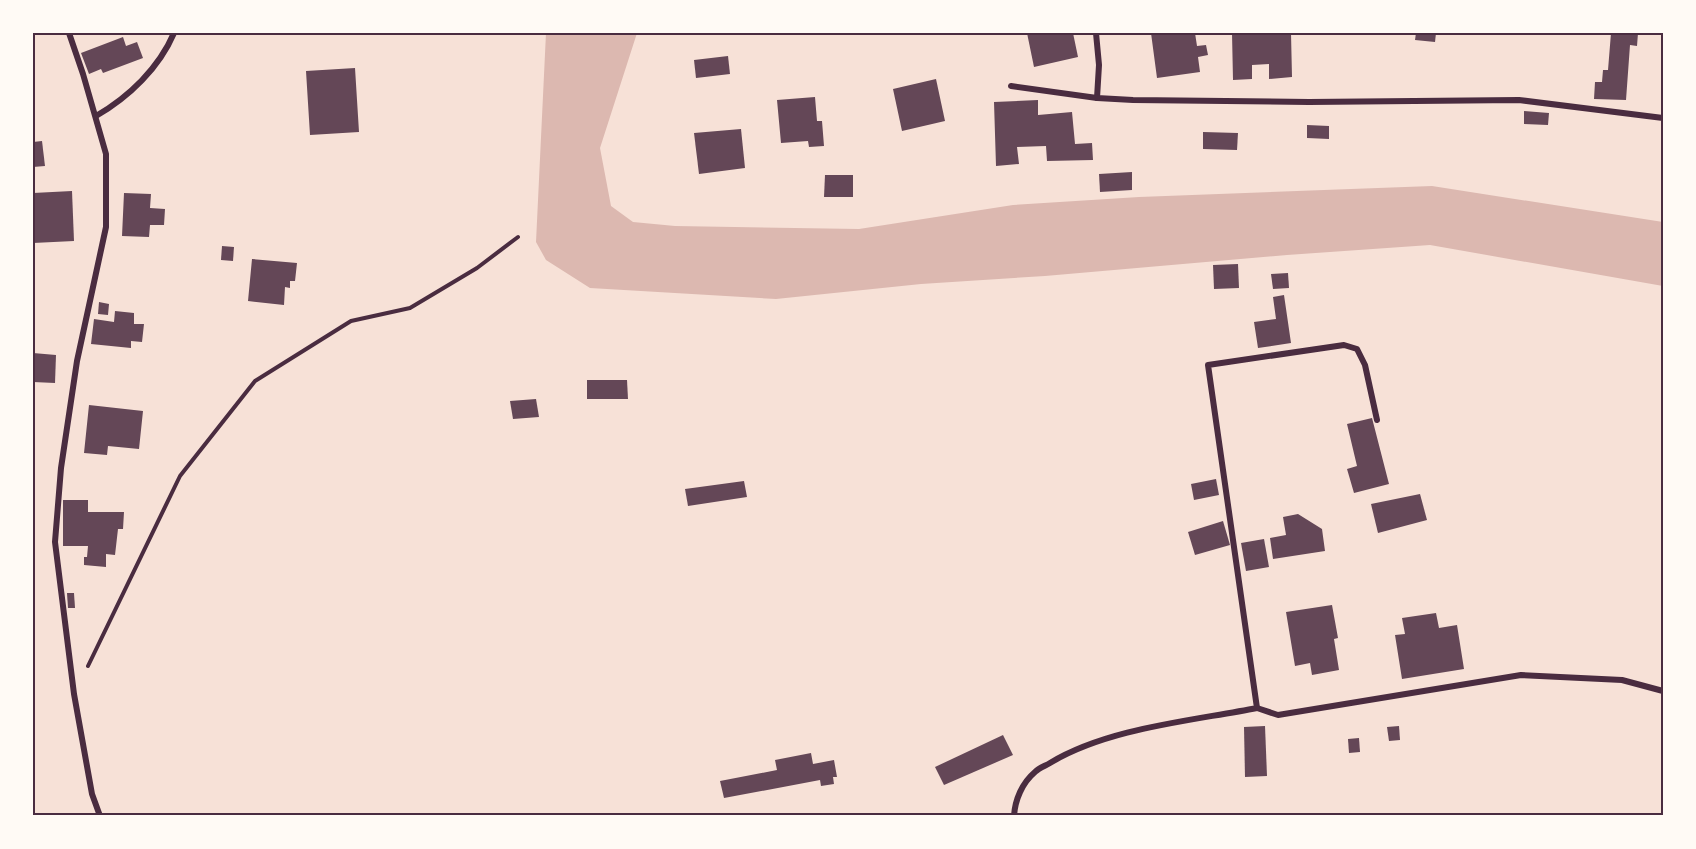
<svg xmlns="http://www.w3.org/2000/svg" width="1696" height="849" font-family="'Asap Condensed',sans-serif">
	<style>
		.water { fill: #dcb8b0 }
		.building { fill: #644757 }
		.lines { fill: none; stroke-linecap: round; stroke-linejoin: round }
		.path { stroke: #4a2c40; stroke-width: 4 }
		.minor { stroke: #4a2c40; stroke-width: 6 }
		.neatline { fill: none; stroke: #4a2c40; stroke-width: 2 }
	</style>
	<rect width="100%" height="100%" fill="#f7e1d7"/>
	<polygon class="water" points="546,33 637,33 600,148 611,206 633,222 675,226 859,229 1013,205 1139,197 1432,186 1663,222 1663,286 1430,245 1287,255 1045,276 921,284 776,299 590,288 546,260 536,242"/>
	<g class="building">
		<polygon points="1027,33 1073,33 1078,57 1034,67"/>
		<polygon points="1151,33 1195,33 1197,46 1206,45 1208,55 1198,57 1200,72 1157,78"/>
		<polygon points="1232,33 1291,33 1292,77 1269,79 1269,64 1252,65 1252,79 1233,80"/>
		<polygon points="1416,33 1436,33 1435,42 1415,40"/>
		<polygon points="1611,33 1638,33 1637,46 1630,45 1626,100 1594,99 1595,82 1602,82 1603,70 1608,70"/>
		<polygon points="123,37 126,46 137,42 143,58 103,73 101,69 89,74 81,53"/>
		<polygon points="728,56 730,74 696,78 694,60"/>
		<polygon points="355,68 359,132 310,135 306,71"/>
		<polygon points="936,79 945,121 902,131 893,89"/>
		<polygon points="815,97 817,121 822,121 824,146 809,147 808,141 781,143 777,100"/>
		<polygon points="1038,100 1038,115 1072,112 1075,144 1092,143 1093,160 1047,161 1046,146 1017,147 1019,164 996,166 994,102"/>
		<polygon points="1524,111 1549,113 1548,125 1524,124"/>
		<polygon points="1307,125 1329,126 1329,139 1307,138"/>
		<polygon points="741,129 745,168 699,174 694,133"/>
		<polygon points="1203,132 1238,133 1237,150 1203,149"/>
		<polygon points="42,141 45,166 33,167 33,142"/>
		<polygon points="1132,172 1132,190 1100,192 1099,174"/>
		<polygon points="825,175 853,175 853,197 824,197"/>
		<polygon points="72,191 74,241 33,243 33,193"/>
		<polygon points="124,193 151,194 150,208 165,209 164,225 150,225 149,237 122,236"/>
		<polygon points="222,246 234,247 233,261 221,260"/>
		<polygon points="252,259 297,263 295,281 290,281 290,288 285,287 284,305 248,301"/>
		<polygon points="1238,264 1239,288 1214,289 1213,265"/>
		<polygon points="1288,273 1289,288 1273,289 1271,274"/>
		<polygon points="1284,295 1291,343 1258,348 1254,322 1276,319 1273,297"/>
		<polygon points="99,302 109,304 108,315 98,314"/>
		<polygon points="115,311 134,313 134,324 144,324 142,342 131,341 131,348 91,344 94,319 114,322"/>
		<polygon points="33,353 56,355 55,383 33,382"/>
		<polygon points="587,380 627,380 628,399 587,399"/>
		<polygon points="536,399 539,417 513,419 510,401"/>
		<polygon points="89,405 143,411 139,449 108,446 107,455 84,453"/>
		<polygon points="1372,418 1389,484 1354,493 1347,469 1357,466 1347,424"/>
		<polygon points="1216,479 1219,495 1194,500 1191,484"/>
		<polygon points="744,481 747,497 688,506 685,489"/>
		<polygon points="1420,494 1427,520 1378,533 1371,504"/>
		<polygon points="63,500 88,500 88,512 124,512 123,529 118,529 115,555 106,554 106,567 84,565 84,557 87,557 88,546 63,546"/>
		<polygon points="1298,514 1322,529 1325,551 1273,559 1270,538 1286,535 1283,517"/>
		<polygon points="1223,521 1230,545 1195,555 1188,532"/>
		<polygon points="1264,539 1269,567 1246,571 1241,543"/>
		<polygon points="67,593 74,593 75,608 68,608"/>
		<polygon points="1332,605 1338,638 1334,639 1339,670 1312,675 1310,663 1295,666 1286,612"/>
		<polygon points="1436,613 1439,628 1457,625 1464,669 1402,679 1395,635 1405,634 1402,618"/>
		<polygon points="1265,726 1267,776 1245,777 1244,727"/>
		<polygon points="1399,726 1400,740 1389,741 1387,727"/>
		<polygon points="1003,735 1013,755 944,785 935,767"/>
		<polygon points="1359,738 1360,752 1349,753 1348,739"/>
		<polygon points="811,753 813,764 834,760 837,777 833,777 834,784 821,786 820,780 724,798 720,781 777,770 775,760"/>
	</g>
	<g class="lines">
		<polyline class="path" points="88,666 180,476 255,381 351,321 410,308 477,268 518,237"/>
		<g class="minor">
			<polyline points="69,33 83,74 106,154 106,227 77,361 61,468 55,542 74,694 92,794 100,816"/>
			<polyline points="1096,33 1099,65 1097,98"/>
			<polyline points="1011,86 1097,98 1133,100 1309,102 1519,100 1663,118"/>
			<path d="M96,116c33,-19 63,-48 78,-83"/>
			<polyline points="1257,708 1278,715 1521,675 1622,680 1663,691"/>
			<path d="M1014,816c1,-16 8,-33 21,-44 4,-4 10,-6 15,-9 58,-35 141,-42 207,-55l-49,-343 136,-20 13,4 8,16 12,55"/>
		</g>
	</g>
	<rect width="1696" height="849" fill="none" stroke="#fffaf5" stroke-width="69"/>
	<rect x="34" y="34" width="1628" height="780" class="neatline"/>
</svg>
